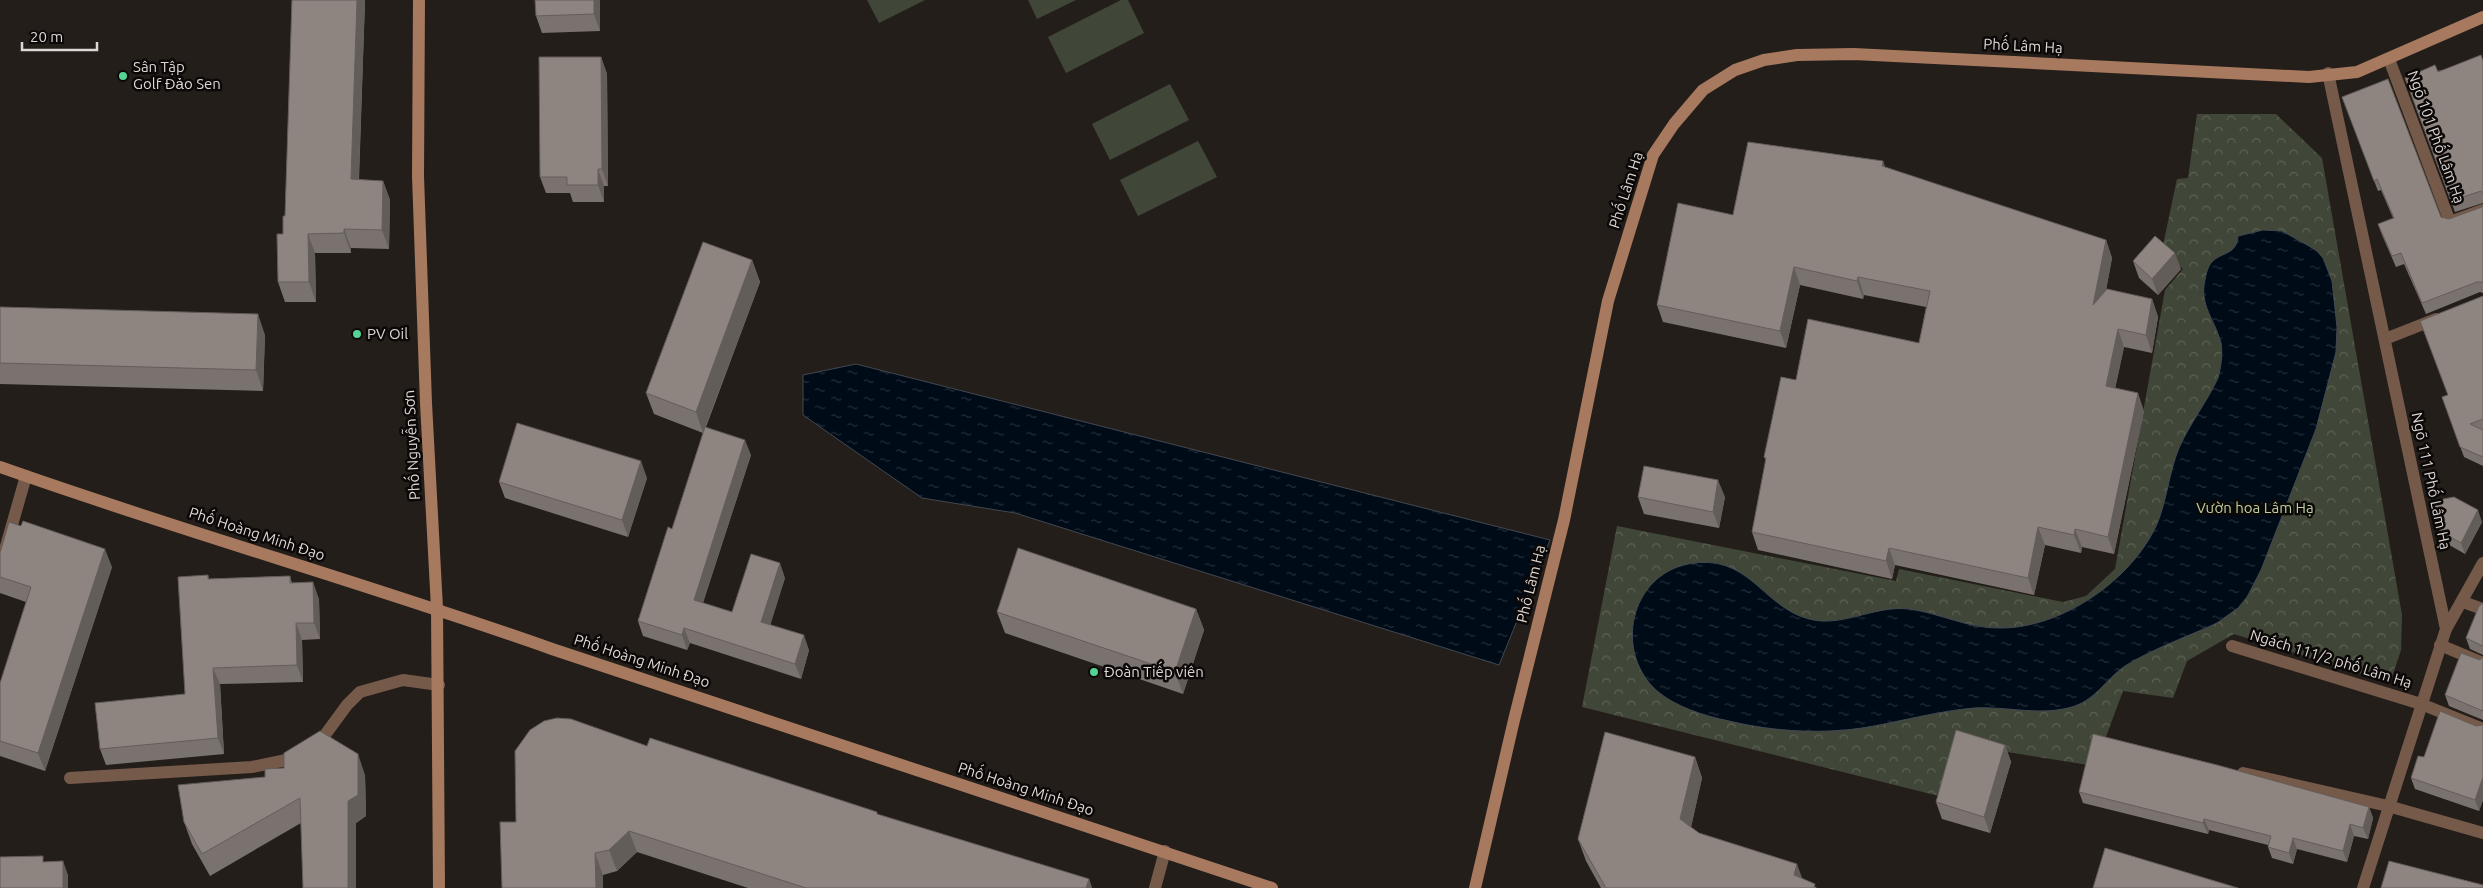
<svg xmlns="http://www.w3.org/2000/svg" width="2483" height="888" font-family="Ubuntu,sans-serif">
	<style>
		.park { fill: url(#park-crowns) }
		.pitch { fill: #414738 }
		.water { fill: url(#water-ripples); stroke: #424851 }
		.lines { fill: none; stroke-linecap: round; stroke-linejoin: round }
		.street { stroke: #755949; stroke-width: 12 }
		.secondary { stroke: #a7795f; stroke-width: 12 }
		.wall { fill: #7a726f }
		.shaded-wall { fill: #635d5a }
		.building { fill: #8e8581; stroke: #635d5a }
		.poi-dot { fill: #55d395; stroke: #0b0807; stroke-width: 2 }
		.labels { text-anchor: middle; stroke-width: 5; stroke-linejoin: round; paint-order: stroke }
		.street-label { font-size: 15px; fill: #ddd8d6; stroke: #0b0807 }
		.poi-label { font-size: 15px; fill: #ddd8d6; stroke: #0b0807; text-anchor: start }
		.park-label { font-size: 15px; fill: #bcd09e; stroke: #0b0807 }
	</style>
	<defs>
		<pattern id="park-crowns" width="20" height="18" patternUnits="userSpaceOnUse" patternTransform="scale(1.25)"><rect width="20" height="18" fill="#414738"/><path d="M2 6a3 3 0 1 1 6 0M12 15a3 3 0 1 1 6 0" fill="none" stroke="#5c6154"/></pattern>
		<pattern id="water-ripples" width="26" height="14" patternUnits="userSpaceOnUse" patternTransform="scale(1.25)"><rect width="26" height="14" fill="#000b18"/><path d="M2 4q2-2 4 0t4 0M15 11q2-2 4 0t4 0" fill="none" stroke="#252e39"/></pattern>
	</defs>
	<rect width="100%" height="100%" fill="#241e1a"/>
	<polygon class="park" points="2197,114 2276,114 2322,158 2402,615 2401,650 2390,683 2234,634 2187,661 2173,698 2123,691 2095,766 1962,745 1947,798 1582,707 1617,526 1896,581 1899,569 2063,602 2086,596 2115,569 2165,290 2183,269 2162,250 2177,179 2188,178"/>
	<g class="pitch">
		<polygon points="867,0 925,0 879,23"/>
		<polygon points="1028,0 1076,0 1037,19"/>
		<polygon points="1121,0 1128,0 1144,33 1066,73 1048,37"/>
		<polygon points="1170,84 1189,120 1110,160 1092,124"/>
		<polygon points="1198,141 1217,177 1138,216 1120,180"/>
	</g>
	<g class="water">
		<path d="M2263,230l19,1 34,19 7,8 9,23 5,46 -1,25 -20,77 -55,141 -14,27 -9,11 -21,15c-30,14 -63,25 -92,43 -18,12 -29,33 -50,40 -33,11 -68,0 -101,2 -34,3 -68,12 -100,18 -47,9 -99,6 -145,-5 -24,-5 -54,-14 -73,-31 -42,-39 -26,-114 32,-126 61,-12 74,43 121,55 33,9 65,-14 100,-10 31,4 60,20 92,19 61,0 131,-48 156,-104 10,-24 12,-52 22,-76 11,-25 28,-46 39,-70 3,-11 5,-24 3,-35 -6,-23 -22,-38 -16,-63 1,-6 3,-14 7,-18 9,-10 25,-7 26,-26z"/>
		<polygon points="856,364 1550,540 1499,665 1015,513 922,498 803,415 803,375"/>
	</g>
	<g class="lines">
		<g class="street">
			<polyline points="2389,59 2450,222 2483,210"/>
			<polyline points="2328,73 2446,629 2363,888"/>
			<polyline points="2385,339 2436,319"/>
			<polyline points="0,567 26,476"/>
			<polyline points="2463,602 2483,609"/>
			<polyline points="2446,629 2483,563"/>
			<polyline points="2440,645 2483,663"/>
			<polyline points="2232,646 2421,704 2483,729"/>
			<polyline points="2243,773 2388,806 2483,833"/>
			<polyline points="70,778 252,767 291,759 308,751 322,739 347,705 360,692 403,680 439,685"/>
			<polyline points="1155,888 1165,851"/>
		</g>
		<g class="secondary">
			<polyline points="419,0 418,176 426,403 437,608 439,888"/>
			<path d="M0,467c183,65 369,117 552,182l720,239"/>
			<polyline points="1475,888 1514,720 1564,520 1608,301 1653,155 1674,124 1703,90 1735,70 1764,60 1797,55 1854,54 2309,77 2357,72 2483,17"/>
		</g>
	</g>
	<g class="wall">
		<polygon points="292,0 365,0 359,180 383,181 390,200 389,249 351,248 351,253 315,253 316,302 285,302 278,282 285,216"/>
		<polygon points="600,0 600,31 542,33 536,16"/>
		<polygon points="601,57 607,74 608,186 604,186 604,202 573,202 570,193 546,193 540,177"/>
		<polygon points="2483,61 2483,203 2455,212 2405,78"/>
		<polygon points="2342,97 2441,217 2449,219 2482,207 2483,205 2483,293 2480,292 2426,314 2404,264 2396,267 2382,235 2378,224 2393,218 2381,190 2378,191"/>
		<polygon points="1883,161 1885,168 2106,240 2112,258 2106,290 2152,299 2158,317 2152,353 2124,347 2115,388 2144,411 2114,554 2082,547 2081,553 2045,545 2034,595 1895,565 1892,579 1758,550 1752,532 1766,461 1764,457 1796,380 1919,343 1926,307 1864,295 1863,299 1800,285 1786,348 1663,322 1657,305 1733,215"/>
		<polygon points="752,260 760,282 706,427 751,455 703,603 732,612 785,578 770,624 809,650 801,679 690,643 687,650 643,636 638,621 672,529 703,433 654,414 646,393"/>
		<polygon points="2133,261 2181,269 2158,295 2139,278"/>
		<polygon points="2483,296 2483,466 2464,457 2442,397 2448,395"/>
		<polygon points="0,307 265,335 263,391 0,384"/>
		<polygon points="647,478 628,537 505,498 499,482"/>
		<polygon points="1638,497 1725,497 1719,528 1644,514"/>
		<polygon points="2482,522 2465,554 2444,542 2440,531"/>
		<polygon points="0,553 112,567 45,771 0,756 0,683 26,602 0,593"/>
		<polygon points="208,575 209,579 290,576 292,583 319,599 320,639 302,640 303,682 220,684 224,754 106,765 100,749 185,694"/>
		<polygon points="2483,603 2483,655 2470,649 2466,638"/>
		<polygon points="1196,609 1204,630 1183,694 1005,633 997,612"/>
		<polygon points="2483,657 2483,720 2449,706 2445,695"/>
		<polygon points="2483,725 2483,800 2479,811 2415,789 2411,778 2424,757 2476,726"/>
		<polygon points="2005,745 2011,762 1990,833 1942,819 1936,802"/>
		<polygon points="647,746 878,815 1089,879 1092,888 748,888 637,852 617,871 603,875 603,888 502,888 516,822"/>
		<polygon points="1695,757 1702,778 1691,827 1699,833 1802,878 1817,888 1601,888 1586,861 1578,839"/>
		<polygon points="365,775 366,816 356,823 301,823 210,876 192,844 184,822 265,777"/>
		<polygon points="2079,792 2369,807 2373,818 2368,839 2354,836 2347,862 2297,849 2293,864 2272,858 2268,847 2268,845 2209,830 2208,834 2083,803"/>
	</g>
	<g class="shaded-wall">
		<polygon points="357,0 365,0 358,199 351,179"/>
		<polygon points="594,0 600,0 600,31 594,14"/>
		<polygon points="601,57 607,74 608,186 602,169"/>
		<polygon points="1883,161 1889,179 1882,166"/>
		<polygon points="598,169 604,186 604,202 598,185"/>
		<polygon points="383,181 390,200 389,249 382,230"/>
		<polygon points="344,229 351,248 351,253 344,233"/>
		<polygon points="308,234 315,253 316,302 309,282"/>
		<polygon points="2106,240 2112,258 2100,323 2093,305"/>
		<polygon points="2175,253 2181,269 2158,295 2152,279"/>
		<polygon points="752,260 760,282 703,433 696,412"/>
		<polygon points="1794,267 1800,285 1786,348 1780,331"/>
		<polygon points="1858,277 1864,295 1863,299 1857,281"/>
		<polygon points="2152,299 2158,317 2152,353 2146,335"/>
		<polygon points="258,314 265,335 263,391 256,370"/>
		<polygon points="2118,329 2124,347 2112,404 2106,386"/>
		<polygon points="2138,393 2144,411 2114,554 2108,537"/>
		<polygon points="745,440 751,455 699,614 694,600"/>
		<polygon points="641,461 647,478 628,537 622,520"/>
		<polygon points="1718,480 1725,497 1719,528 1713,512"/>
		<polygon points="2478,510 2482,522 2465,554 2461,543"/>
		<polygon points="2038,527 2045,545 2034,595 2028,578"/>
		<polygon points="2075,529 2082,547 2081,553 2074,535"/>
		<polygon points="1889,548 1895,565 1892,579 1886,561"/>
		<polygon points="105,549 112,567 45,771 38,753"/>
		<polygon points="780,563 785,578 767,636 761,622"/>
		<polygon points="313,582 319,599 320,639 314,623"/>
		<polygon points="1196,609 1204,630 1183,694 1175,672"/>
		<polygon points="296,623 302,640 303,682 297,665"/>
		<polygon points="684,628 690,643 687,650 682,635"/>
		<polygon points="804,635 809,650 801,679 795,664"/>
		<polygon points="213,668 220,684 224,754 218,738"/>
		<polygon points="2005,745 2011,762 1990,833 1984,817"/>
		<polygon points="358,754 365,775 366,816 356,823 356,888 348,888 348,801"/>
		<polygon points="1695,757 1702,778 1688,841 1680,819"/>
		<polygon points="2483,777 2483,800 2479,811 2475,800"/>
		<polygon points="2369,807 2373,818 2368,839 2363,828"/>
		<polygon points="2204,819 2209,830 2208,834 2203,823"/>
		<polygon points="2350,824 2354,836 2347,862 2343,851"/>
		<polygon points="629,831 637,852 617,871 609,850"/>
		<polygon points="2293,838 2297,849 2293,864 2289,853"/>
		<polygon points="595,853 603,875 603,888 596,888"/>
		<polygon points="63,861 68,875 68,888 63,888"/>
		<polygon points="1797,864 1805,886 1794,875"/>
		<polygon points="1089,879 1092,888 1086,888"/>
	</g>
	<g class="building">
		<polygon points="292,0 357,0 351,179 383,181 382,230 344,229 344,233 308,234 309,282 278,282 277,234 283,234 283,216 285,216"/>
		<polygon points="535,0 594,0 594,14 536,16"/>
		<polygon points="2481,55 2483,61 2483,193 2481,191 2451,201 2405,78 2435,65 2438,72"/>
		<polygon points="539,57 601,57 602,169 598,169 598,185 567,185 567,177 540,177"/>
		<polygon points="2388,79 2441,217 2449,219 2482,207 2483,205 2483,282 2477,282 2422,303 2401,253 2392,256 2378,224 2394,218 2377,179 2374,181 2342,97"/>
		<polygon points="1748,142 1883,161 1882,166 2106,240 2093,305 2107,289 2152,299 2146,335 2118,329 2106,386 2138,393 2108,537 2075,529 2074,535 2038,527 2028,578 1889,548 1886,561 1752,532 1766,458 1764,457 1781,377 1796,380 1808,319 1919,343 1930,291 1858,277 1857,281 1794,267 1780,331 1657,305 1678,203 1733,215"/>
		<polygon points="2155,236 2175,253 2152,279 2133,261"/>
		<polygon points="703,242 752,260 696,412 646,393"/>
		<polygon points="2483,296 2483,419 2470,424 2483,430 2483,457 2460,447 2442,397 2448,395 2420,321"/>
		<polygon points="0,307 258,314 256,370 0,363"/>
		<polygon points="517,423 641,461 622,520 499,482"/>
		<polygon points="705,427 745,440 694,600 732,612 751,554 780,563 761,622 804,635 795,664 684,628 682,635 638,621 668,527 672,529"/>
		<polygon points="1644,466 1718,480 1713,512 1638,497"/>
		<polygon points="2454,497 2478,510 2461,543 2440,531 2433,501"/>
		<polygon points="23,521 105,549 38,753 0,741 0,683 31,587 0,577 0,553 9,522 21,526"/>
		<polygon points="1018,548 1196,609 1175,672 997,612"/>
		<polygon points="208,575 208,579 290,576 290,583 313,582 314,623 296,623 297,665 213,668 218,738 100,749 95,703 185,694 178,577"/>
		<polygon points="2483,603 2483,646 2466,638 2479,606"/>
		<polygon points="2461,653 2480,660 2483,657 2483,711 2445,695"/>
		<polygon points="2440,711 2476,726 2483,725 2483,777 2475,800 2411,778 2418,756 2424,757"/>
		<polygon points="557,718 571,719 647,746 650,738 877,812 877,814 1089,879 1086,888 806,888 629,831 609,850 595,853 596,888 502,888 500,822 516,822 515,751 530,730 544,721"/>
		<polygon points="1956,730 2005,745 1984,817 1936,802"/>
		<polygon points="320,731 358,754 358,795 348,801 348,888 303,888 300,798 202,854 184,822 178,785 265,777 265,769 284,768 284,753"/>
		<polygon points="1605,732 1695,757 1680,819 1699,833 1797,864 1794,875 1815,884 1814,888 1606,888 1578,839"/>
		<polygon points="2093,734 2217,765 2369,807 2363,828 2350,824 2343,851 2293,838 2289,853 2268,847 2271,836 2204,819 2203,823 2079,792"/>
		<polygon points="2105,848 2238,888 2093,888"/>
		<polygon points="43,856 43,862 63,861 63,888 0,888 0,857"/>
		<polygon points="2389,861 2483,885 2483,888 2381,888"/>
	</g>
	<g class="poi-dot">
		<circle cx="123" cy="76" r="5"/>
		<circle cx="357" cy="334" r="5"/>
		<circle cx="1094" cy="672" r="5"/>
	</g>
	<g class="labels">
		<g class="street-label">
			<text transform="translate(2023 46) rotate(3)" y="5">Phố Lâm Hạ</text>
			<text transform="translate(2436 137) rotate(70)" y="5">Ngõ 101 Phố Lâm Hạ</text>
			<text transform="translate(1626 190) rotate(-72)" y="5">Phố Lâm Hạ</text>
			<text transform="translate(412 445) rotate(-93)" y="5">Phố Nguyễn Sơn</text>
			<text transform="translate(2431 481) rotate(78)" y="5">Ngõ 111 Phố Lâm Hạ</text>
			<text transform="translate(257 534) rotate(18)" y="5">Phố Hoàng Minh Đạo</text>
			<text transform="translate(1531 584) rotate(-76)" y="5">Phố Lâm Hạ</text>
			<text transform="translate(2331 659) rotate(17)" y="5">Ngách 111/2 phố Lâm Hạ</text>
			<text transform="translate(642 661) rotate(18)" y="5">Phố Hoàng Minh Đạo</text>
			<text transform="translate(1026 789) rotate(18)" y="5">Phố Hoàng Minh Đạo</text>
		</g>
		<g class="poi-label">
			<text x="133" y="72">Sân Tập<tspan x="133" dy="17">Golf Đảo Sen</tspan></text>
			<text x="367" y="339">PV Oil</text>
			<text x="1104" y="677">Đoàn Tiếp viên</text>
		</g>
		<g class="park-label">
			<text x="2255" y="513">Vườn hoa Lâm Hạ</text>
		</g>
	</g>
	<path d="M22 42v8h75v-8" fill="none" stroke="#ddd8d6" stroke-width="2.5"/>
	<text x="30" y="42" font-size="15" fill="#ddd8d6" stroke="#0b0807" stroke-width="4" paint-order="stroke">20 m</text>
</svg>
